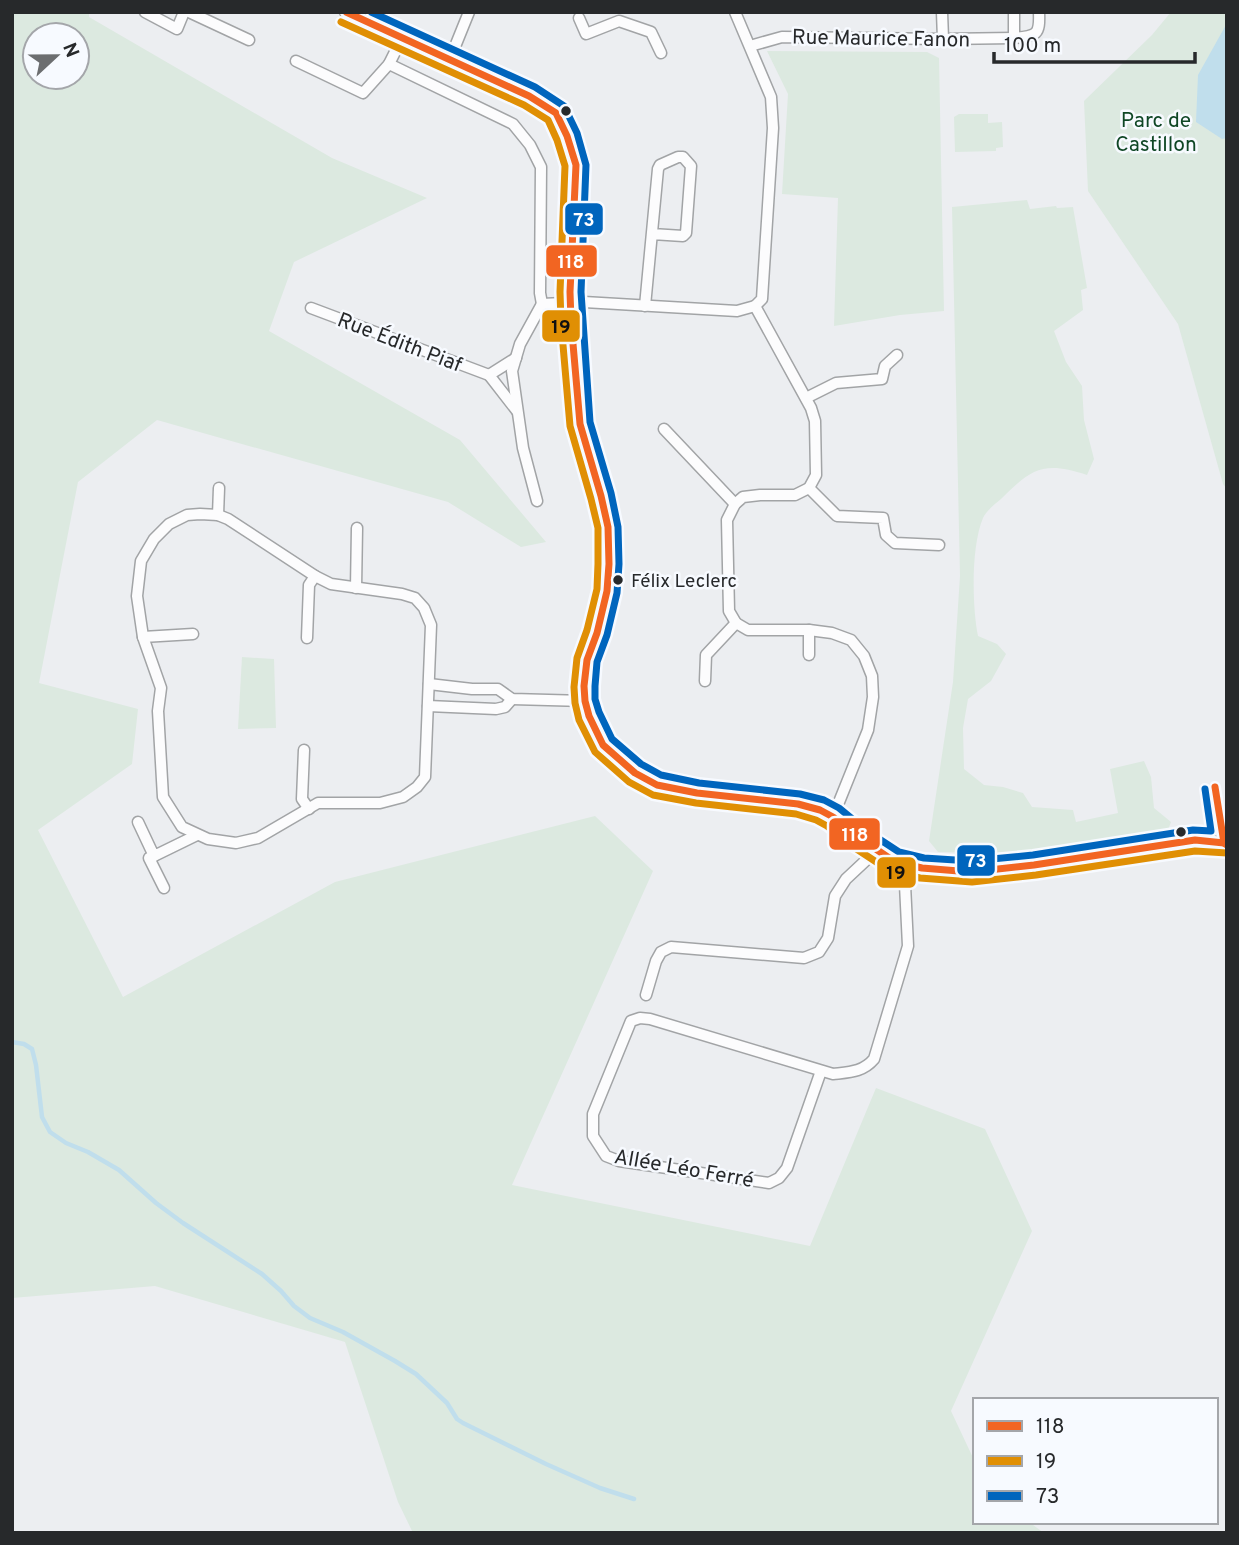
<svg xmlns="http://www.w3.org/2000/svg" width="1239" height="1545" font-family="Overpass,sans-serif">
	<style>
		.green { fill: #dce9e0; fill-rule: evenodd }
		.water { fill: #c0deec }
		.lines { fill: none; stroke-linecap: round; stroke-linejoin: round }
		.stream { stroke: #c0deec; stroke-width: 4.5 }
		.street-casing { stroke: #a2a4a6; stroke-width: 13 }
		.street { stroke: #fcfcfd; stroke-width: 10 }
		.bus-1-casing { stroke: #f7faff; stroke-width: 12 }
		.bus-2-casing { stroke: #f7faff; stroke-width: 12 }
		.bus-3-casing { stroke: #f7faff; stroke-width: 12 }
		.bus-1 { stroke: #f26522; stroke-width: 7 }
		.bus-2 { stroke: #e08f04; stroke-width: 7 }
		.bus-3 { stroke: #0065bd; stroke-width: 7 }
		.bus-dot { fill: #27292b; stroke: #f7faff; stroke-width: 2.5 }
		.labels { text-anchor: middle; stroke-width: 5; stroke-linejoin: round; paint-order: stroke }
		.bus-label { font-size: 19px; fill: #27292b; stroke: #f7faff; text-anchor: start }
		.street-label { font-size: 21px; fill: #27292b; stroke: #f7faff }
		.park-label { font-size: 21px; fill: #0f4725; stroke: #f7faff }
		.line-badge { stroke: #f7faff; stroke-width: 2.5 }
		.badge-label { font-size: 19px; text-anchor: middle; font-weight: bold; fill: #fff }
		.pale-badge-label { font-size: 19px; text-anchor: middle; font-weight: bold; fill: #111 }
	</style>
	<rect width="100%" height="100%" fill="#eceef1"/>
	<g class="green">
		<path d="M12,12h77v5l243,141 95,40 -133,64 -25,69 191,109 86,102 -25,5 -73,-45 -291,-82 -79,62 -39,201 99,26 -6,55 -94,66 85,167 212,-115 260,-66 58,55 -141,314 298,61 66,-158 109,41 47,102 -81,180 24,51v60h54l15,11h-631l-15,-31 -53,-160 -190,-56 -143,12zM77,35v42h-42v-42z"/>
		<polygon points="1171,12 1227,12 1227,489 1223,484 1178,324 1088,191 1084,101 1152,35"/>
		<polygon points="767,51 927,52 939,58 944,311 900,315 834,326 838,198 782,194 788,94"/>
		<polygon points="959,114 988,114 988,123 1002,122 1003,147 996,148 996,151 955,152 954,117"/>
		<path d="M1027,200l3,9 26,-3 1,2 16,-1 14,81 -6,2 2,20 -29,21 12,31 16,24 2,34 10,39 -7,16c-43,-14 -55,-7 -86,24 -6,5 -15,12 -18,19 -12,28 -11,88 -5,118l19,8 9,10 -15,27 -23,18 -5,29 1,41 20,16 19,2 20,6 9,14 41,3 3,12 42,-9 -8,-44 34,-8 7,16 3,31 17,14 -3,8 -137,24 -93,-2 -9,-11 24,-159 7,-106 -8,-369z"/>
		<polygon points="242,657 274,659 276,728 238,729"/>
	</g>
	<polygon class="water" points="1227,23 1227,138 1222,139 1196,122 1198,75"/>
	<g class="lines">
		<polyline class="stream" points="12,1042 24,1044 32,1049 36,1065 42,1117 50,1132 66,1143 88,1152 119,1170 156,1203 183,1223 262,1274 281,1291 294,1306 310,1318 343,1332 395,1361 416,1374 447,1403 457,1419 463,1423 546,1464 600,1488 634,1499"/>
		<defs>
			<g id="street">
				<polyline points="145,12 177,29 184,12"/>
				<polyline points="189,12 249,40"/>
				<polyline points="345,12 529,96 556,113 567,136 576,165 570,292 571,321 580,424 601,496 608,527 609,564 607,591 597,633 587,660 584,686 585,701 589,716 603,745 635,773 657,785 697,793 798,804 820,810 833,817 861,839 895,862 922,868 971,872 1034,865 1195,840 1224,843 1227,845"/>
				<polyline points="942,12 943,39"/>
				<path d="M1014,12v26c23,-2 26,-3 25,-26"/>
				<polyline points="579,18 586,34 619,21 651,32 661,53"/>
				<polyline points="750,46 782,37 943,39 1014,38"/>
				<polyline points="450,59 469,12"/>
				<polyline points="296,61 363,93 389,64 402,38"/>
				<polyline points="389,64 513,124 530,145 541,167 540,293 542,304"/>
				<polyline points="542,304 584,302 737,311 755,306 762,299 773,128 771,97 735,12"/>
				<polyline points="645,306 658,169 660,165 678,157 683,157 691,166 686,233 683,236 652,234"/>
				<polyline points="755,306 811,408 815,421 816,475 809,488 795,495 760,495 743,497 735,504 727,520 729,611 736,623 748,630 809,630 832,633 851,640 864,656 872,676 873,697 868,730 833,817"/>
				<polyline points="311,308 489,375"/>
				<polyline points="516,358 489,375 517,411"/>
				<polyline points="806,398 836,383 882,379 885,366 897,355"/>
				<polyline points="664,429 735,504"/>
				<polyline points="809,488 837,516 883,518 886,535 895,543 939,545"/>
				<polyline points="537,501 523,448 512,371 520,344 542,304"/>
				<polygon points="200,514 218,515 228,519 315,576 331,584 402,594 415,598 424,608 431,625 425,777 417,787 403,797 380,803 318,803 258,838 236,843 208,839 182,827 163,797 158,711 161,688 143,637 137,596 141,561 154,539 169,524 187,515"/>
				<polyline points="218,515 219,488"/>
				<polyline points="356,588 357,528"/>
				<polyline points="809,630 809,655"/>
				<polyline points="143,637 193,634"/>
				<polyline points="307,638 309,585 315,576"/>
				<polyline points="705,681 706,655 736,623"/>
				<polyline points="429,684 472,689 498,689 512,699 585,701"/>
				<polyline points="428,706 496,709 505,707 512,699"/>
				<polyline points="304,750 302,799 309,809"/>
				<polyline points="138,822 154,856 197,835"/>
				<polyline points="154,856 149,858 164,888"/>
				<polyline points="646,995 656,961 661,952 671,947 804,958 819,952 828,938 835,896 846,879 877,850"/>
				<path d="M821,1071l-34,97 -8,10 -10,5 -150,-22 -13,-5 -13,-20v-22l38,-93 9,-3 10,1 183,55c17,-2 30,-2 41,-15l34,-113 -4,-82"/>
			</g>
		</defs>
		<use href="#street" class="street-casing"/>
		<use href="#street" class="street"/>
		<defs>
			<g id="bus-1">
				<polyline points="346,12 529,96 556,113 567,136 576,165 570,292 571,321 580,424 601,496 608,527 609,564 607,591 597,633 587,660 584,686 585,701 589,716 603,745 635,773 657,785 697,793 798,804 820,810 833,817 861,839 895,862 922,868 971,872 1034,865 1195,840 1224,843 1227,845"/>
				<polyline points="1215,787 1224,843"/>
			</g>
			<polyline id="bus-2" points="341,22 524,105 548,120 557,140 565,166 560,292 561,322 570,426 591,499 598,528 598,564 597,589 587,630 577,658 574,687 575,703 579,720 595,752 629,782 653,795 696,803 796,814 816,820 827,826 855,848 890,871 920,878 972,882 1036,875 1195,851 1227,853"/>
			<polyline id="bus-3" points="371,12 535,87 564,106 577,133 586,165 581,292 590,422 611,493 618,527 619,564 617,593 607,635 597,662 595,686 595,699 599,712 612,739 641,764 661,775 699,783 800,794 824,800 839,808 867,831 899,852 924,858 971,861 1033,855 1193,830 1211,831 1205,789"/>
		</defs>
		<use href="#bus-1" class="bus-1-casing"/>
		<use href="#bus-2" class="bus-2-casing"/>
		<use href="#bus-3" class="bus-3-casing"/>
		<use href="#bus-1" class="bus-1"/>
		<use href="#bus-2" class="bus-2"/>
		<use href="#bus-3" class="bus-3"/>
	</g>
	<g class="bus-dot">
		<circle cx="566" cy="111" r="6"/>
		<circle cx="618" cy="580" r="6"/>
		<circle cx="1181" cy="832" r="6"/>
	</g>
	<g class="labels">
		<g class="bus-label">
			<text x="631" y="587">Félix Leclerc</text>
		</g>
		<g class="street-label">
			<text transform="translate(881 38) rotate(1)" y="7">Rue Maurice Fanon</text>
			<text transform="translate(400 342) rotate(21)" y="7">Rue Édith Piaf</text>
			<text transform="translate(684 1168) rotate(10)" y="7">Allée Léo Ferré</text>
		</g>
		<g class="park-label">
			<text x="1156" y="127">Parc de<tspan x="1156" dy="24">Castillon</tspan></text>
		</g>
	</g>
	<g class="line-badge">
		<rect x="564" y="202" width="40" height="34" rx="7" fill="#0065bd"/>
		<rect x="545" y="244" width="53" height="34" rx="7" fill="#f26522"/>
		<rect x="541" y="309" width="40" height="34" rx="7" fill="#e08f04"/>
		<rect x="828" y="817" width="53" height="34" rx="7" fill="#f26522"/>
		<rect x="956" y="844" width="40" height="33" rx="7" fill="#0065bd"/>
		<rect x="876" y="856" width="41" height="33" rx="7" fill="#e08f04"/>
	</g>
	<g class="badge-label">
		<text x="584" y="226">73</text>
		<text x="571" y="268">118</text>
		<text x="855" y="841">118</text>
		<text x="976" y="867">73</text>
	</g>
	<g class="pale-badge-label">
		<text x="561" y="333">19</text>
		<text x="896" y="879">19</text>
	</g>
	<rect width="1239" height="1545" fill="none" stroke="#27292b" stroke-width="28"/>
	<rect x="973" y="1398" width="245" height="126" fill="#f7faff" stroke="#a4a6aa" stroke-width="2"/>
	<rect x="987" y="1421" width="35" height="10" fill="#f26522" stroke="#a4a6aa" stroke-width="2"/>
	<text x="1036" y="1433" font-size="21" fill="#27292b">118</text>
	<rect x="987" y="1456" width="35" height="10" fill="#e08f04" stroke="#a4a6aa" stroke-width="2"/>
	<text x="1036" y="1468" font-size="21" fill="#27292b">19</text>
	<rect x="987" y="1491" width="35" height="10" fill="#0065bd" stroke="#a4a6aa" stroke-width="2"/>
	<text x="1036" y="1503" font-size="21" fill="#27292b">73</text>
	<g transform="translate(56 56) rotate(68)"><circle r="33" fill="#f7faff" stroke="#a4a6aa" stroke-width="2"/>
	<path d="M0-5L12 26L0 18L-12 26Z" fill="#6c6e70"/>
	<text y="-10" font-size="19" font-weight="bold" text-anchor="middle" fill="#27292b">N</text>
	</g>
	<path d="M994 52v10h201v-10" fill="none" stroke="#27292b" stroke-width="3.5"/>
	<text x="1004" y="52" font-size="21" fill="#27292b" stroke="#f7faff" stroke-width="5" paint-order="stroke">100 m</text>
</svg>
